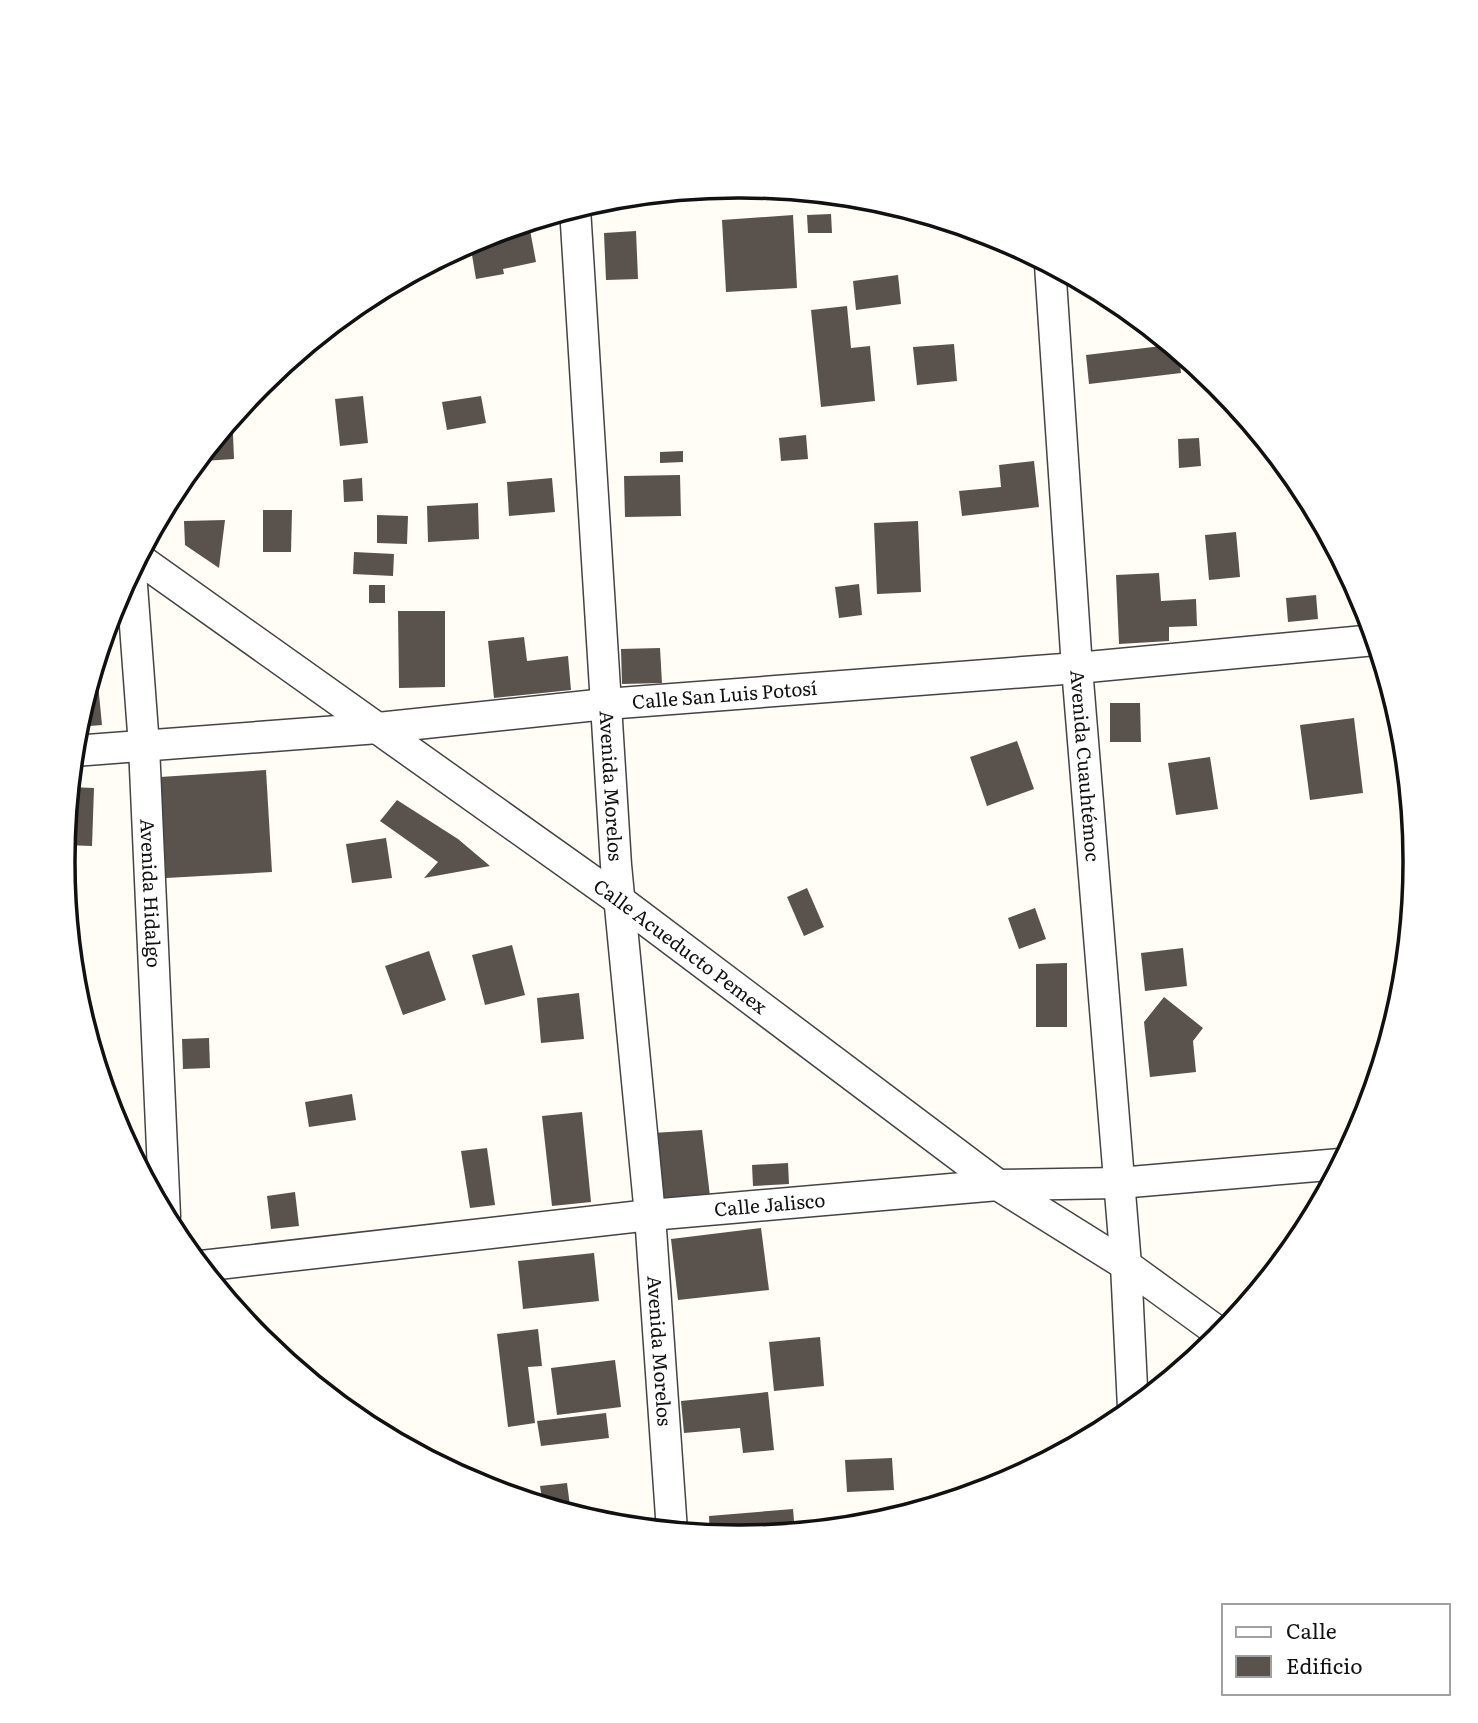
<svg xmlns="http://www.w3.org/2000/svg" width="1478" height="1723" font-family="Literata,serif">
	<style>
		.building { fill: #5a524d }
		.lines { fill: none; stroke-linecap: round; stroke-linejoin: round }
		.minor-casing { stroke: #444; stroke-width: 33 }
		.minor { stroke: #fff; stroke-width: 30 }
		.labels { text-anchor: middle; stroke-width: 7; stroke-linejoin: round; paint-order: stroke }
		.street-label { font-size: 19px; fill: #111; stroke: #fff }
		.rim { fill: none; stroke: #111; stroke-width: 3.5 }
	</style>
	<rect width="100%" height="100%" fill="#fffdf5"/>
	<g class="building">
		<polygon points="831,214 832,233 808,233 807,215"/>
		<polygon points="793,215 797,288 726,292 722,220"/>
		<polygon points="530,230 536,262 503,269 504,274 476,279 471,249 499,244 497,237"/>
		<polygon points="636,231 638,279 606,280 604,233"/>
		<polygon points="898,275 901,304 856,310 853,281"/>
		<polygon points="847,306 851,348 870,346 875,401 821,407 811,310"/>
		<polygon points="954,344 957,381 917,385 913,347"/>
		<polygon points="1170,345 1179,353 1181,373 1089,384 1086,355"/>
		<polygon points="363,396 368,443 340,446 335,399"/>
		<polygon points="481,396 486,423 447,430 442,402"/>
		<polygon points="233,434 234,459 203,461 203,455 218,435"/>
		<polygon points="806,435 808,459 781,461 779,438"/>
		<polygon points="1199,438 1201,466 1179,468 1178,439"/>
		<polygon points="683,451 683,462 660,463 660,452"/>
		<polygon points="1034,461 1039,507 962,516 959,491 1001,487 999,465"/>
		<polygon points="680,475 681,516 625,517 624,476"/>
		<polygon points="362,478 363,501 344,502 343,480"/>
		<polygon points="552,478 555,512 509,516 507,482"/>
		<polygon points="478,503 479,539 428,542 427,506"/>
		<polygon points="263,510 292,510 291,552 263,552"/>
		<polygon points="377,515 408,516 407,544 377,543"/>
		<polygon points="225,520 219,568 185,545 184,521"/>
		<polygon points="918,521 921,592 877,594 874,523"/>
		<polygon points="1236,532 1240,577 1209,580 1205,535"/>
		<polygon points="354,552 394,554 393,576 353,574"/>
		<polygon points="1159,573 1161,601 1196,599 1197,626 1169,627 1169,641 1119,644 1116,575"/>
		<polygon points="859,584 862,615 839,618 835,587"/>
		<rect x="369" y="585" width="16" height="18"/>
		<polygon points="1316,595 1318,619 1288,622 1286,598"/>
		<polygon points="398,611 445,611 445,687 399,688"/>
		<polygon points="524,637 527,661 568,656 571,690 494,698 488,641"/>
		<polygon points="660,648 662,683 622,684 621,649"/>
		<polygon points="96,663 102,725 77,727"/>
		<polygon points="1110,703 1140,703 1141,742 1110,742"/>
		<polygon points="1354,718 1363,793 1310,800 1300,725"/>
		<polygon points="1017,741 1034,789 987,806 970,757"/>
		<polygon points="1210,757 1218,809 1176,815 1168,763"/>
		<polygon points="266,770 272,872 166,878 160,777"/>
		<polygon points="70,787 94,788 92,846 65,845"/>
		<polygon points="397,800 458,839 490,866 424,878 438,862 380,821"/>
		<polygon points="386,838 392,878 352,883 346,844"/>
		<polygon points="807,888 824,927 804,936 787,897"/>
		<polygon points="1035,908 1046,939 1019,949 1008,918"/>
		<polygon points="512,945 525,995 485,1005 472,955"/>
		<polygon points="1183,948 1187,986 1145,991 1141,953"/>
		<polygon points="429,951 446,1000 403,1015 385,966"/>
		<polygon points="1067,963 1067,1027 1036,1027 1036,964"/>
		<polygon points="579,993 584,1039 541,1043 537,998"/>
		<polygon points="1164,997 1203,1028 1193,1041 1196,1072 1150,1077 1144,1022"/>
		<polygon points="209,1038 210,1068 183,1069 182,1039"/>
		<polygon points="352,1094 356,1120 309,1127 305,1102"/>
		<polygon points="582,1112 591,1202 552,1206 542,1116"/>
		<polygon points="702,1130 710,1196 658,1200 652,1133"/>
		<polygon points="487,1148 495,1205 470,1208 461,1151"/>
		<polygon points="788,1163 789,1184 753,1186 752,1165"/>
		<polygon points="295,1192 299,1226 271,1229 267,1196"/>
		<polygon points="761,1228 769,1290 678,1300 671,1239"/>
		<polygon points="594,1253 599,1301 523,1309 518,1261"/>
		<polygon points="538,1329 542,1366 528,1367 535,1423 508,1427 497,1334"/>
		<polygon points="820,1337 824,1386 774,1391 769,1342"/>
		<polygon points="615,1360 621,1407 557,1415 551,1368"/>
		<polygon points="768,1392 774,1450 743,1453 740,1428 684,1433 681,1401"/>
		<polygon points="606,1413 609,1438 541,1446 537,1421"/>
		<polygon points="892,1458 894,1490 847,1492 845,1460"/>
		<polygon points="567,1483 571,1514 543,1505 540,1486"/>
		<polygon points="793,1509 795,1532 739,1537 710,1535 709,1516"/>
	</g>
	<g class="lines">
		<defs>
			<g id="minor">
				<path id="s1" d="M575,208l41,657 34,350 22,316"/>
				<path id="s2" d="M1050,265l27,403 49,597 7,143"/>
				<path id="s3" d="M138,558l481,342 379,285 128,80 95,69"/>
				<path id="s4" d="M131,572l13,174 21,470"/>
				<path id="s5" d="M74,751l304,-23 228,-24 471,-36 298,-28"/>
				<path id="s6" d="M201,1266l449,-51 348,-30 121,-2 221,-19"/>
			</g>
		</defs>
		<use href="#minor" class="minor-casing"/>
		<use href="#minor" class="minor"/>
	</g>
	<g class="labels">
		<g class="street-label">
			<text dy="7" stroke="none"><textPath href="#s5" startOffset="653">Calle San Luis Potosí</textPath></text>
			<text dy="7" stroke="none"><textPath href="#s2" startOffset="502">Avenida Cuauhtémoc</textPath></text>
			<text dy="7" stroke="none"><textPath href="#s1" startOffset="579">Avenida Morelos</textPath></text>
			<text dy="7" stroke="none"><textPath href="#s4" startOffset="322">Avenida Hidalgo</textPath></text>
			<text dy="7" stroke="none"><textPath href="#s3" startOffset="667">Calle Acueducto Pemex</textPath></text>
			<text dy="7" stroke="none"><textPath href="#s6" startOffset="572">Calle Jalisco</textPath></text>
			<text dy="7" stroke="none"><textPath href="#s1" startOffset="1146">Avenida Morelos</textPath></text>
		</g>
	</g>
	<path d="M0 0H1478V1723H0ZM738 198H740A663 663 0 0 1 1403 861V862A663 663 0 0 1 740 1525H738A663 663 0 0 1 75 862V861A663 663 0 0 1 738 198Z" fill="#fff" fill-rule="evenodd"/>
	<path class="rim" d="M738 198H740A663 663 0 0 1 1403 861V862A663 663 0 0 1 740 1525H738A663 663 0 0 1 75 862V861A663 663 0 0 1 738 198Z"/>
	<rect x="1222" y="1604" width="228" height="91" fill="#ffffff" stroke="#a0a0a0" stroke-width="2"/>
	<rect x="1236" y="1627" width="35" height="10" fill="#ffffff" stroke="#a0a0a0" stroke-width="2"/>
	<text x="1286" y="1639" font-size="21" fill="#111111">Calle</text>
	<rect x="1236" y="1656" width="35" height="21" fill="#5a524d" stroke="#a0a0a0" stroke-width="2"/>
	<text x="1286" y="1674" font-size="21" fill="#111111">Edificio</text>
</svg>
